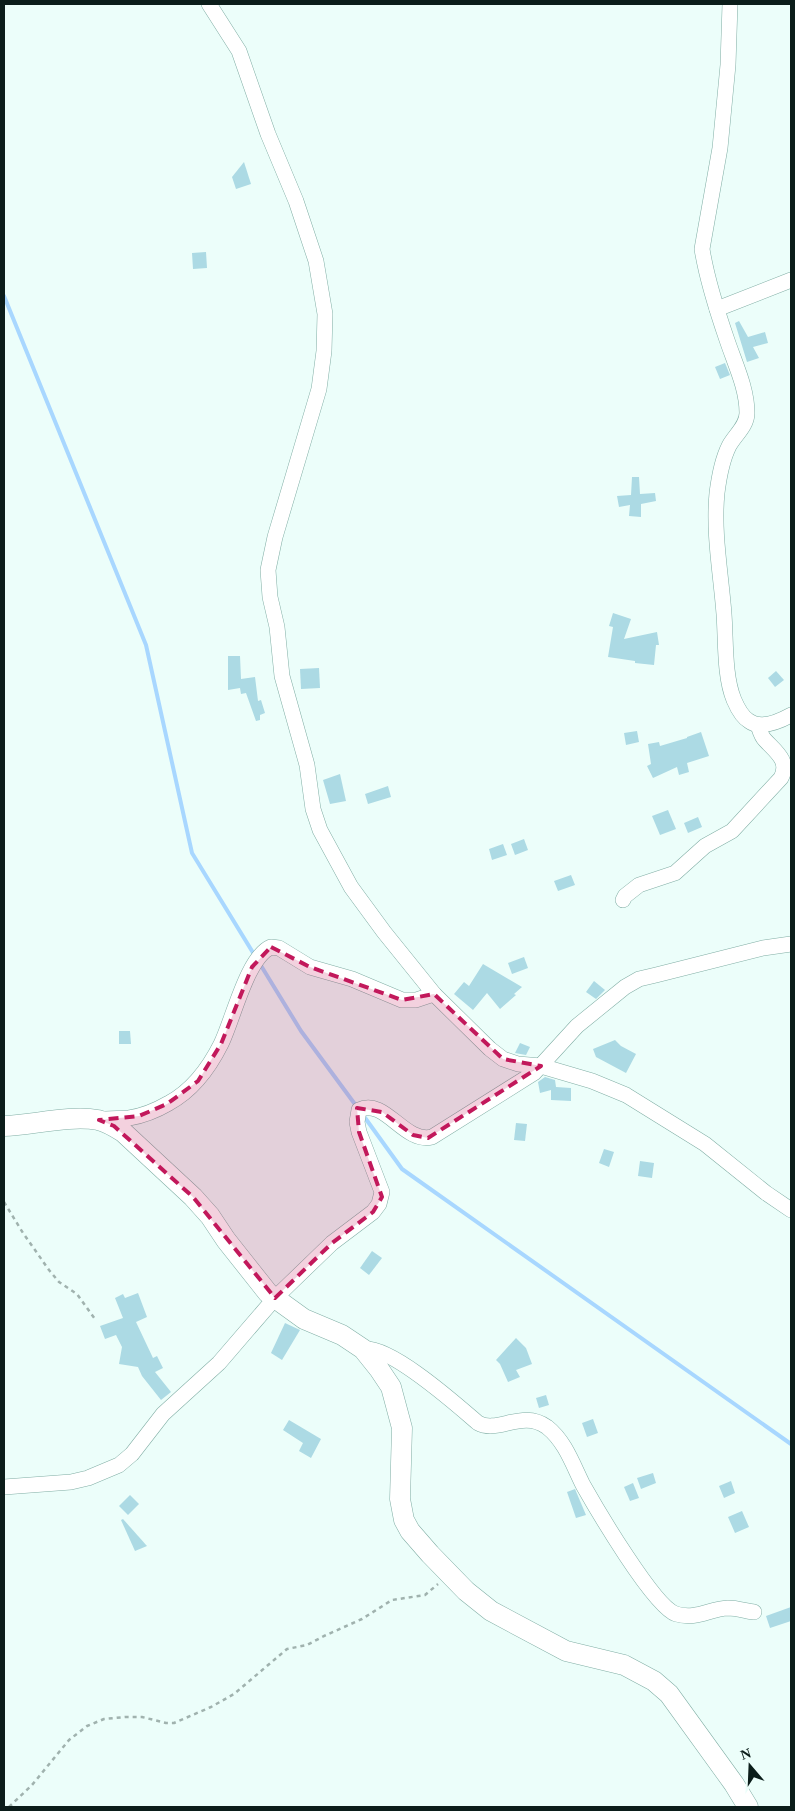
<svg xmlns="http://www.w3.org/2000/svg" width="795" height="1811" font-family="Georgia,serif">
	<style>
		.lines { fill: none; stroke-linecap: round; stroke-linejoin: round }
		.stream { stroke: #a8d7ff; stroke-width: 4 }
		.building { fill: #acdae4 }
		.street-casing { stroke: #81aea5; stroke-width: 16 }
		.secondary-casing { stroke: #81aea5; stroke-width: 21 }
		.path { stroke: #a0b2ae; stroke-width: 2.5; stroke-dasharray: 4 4; stroke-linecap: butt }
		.street { stroke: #fff; stroke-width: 15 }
		.secondary { stroke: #fff; stroke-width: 20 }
		.marked { fill: #c2185b; fill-opacity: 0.2; stroke: #c2185b; stroke-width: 4; stroke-dasharray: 10 6; stroke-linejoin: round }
	</style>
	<rect width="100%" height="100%" fill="#ecfefa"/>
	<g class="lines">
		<g class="stream">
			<polyline points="4,296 146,645 192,853 255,956"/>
			<polyline points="260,964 301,1031 357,1107"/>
			<polyline points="363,1115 402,1169 791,1444"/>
		</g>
	</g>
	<g class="building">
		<polygon points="244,162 251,184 236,189 232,177"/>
		<polygon points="206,252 207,268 193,269 192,253"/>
		<polygon points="739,321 748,337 765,332 768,343 753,347 759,358 747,362 735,323"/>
		<polygon points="725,363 730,375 720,379 715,367"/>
		<polygon points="632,477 639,477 640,494 655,493 656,501 641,504 641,517 629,516 630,505 619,507 617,496 631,495"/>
		<polygon points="613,613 631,619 624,639 657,632 659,645 656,645 654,665 635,663 635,661 608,657 613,627 609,626"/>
		<polygon points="228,656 240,656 241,679 255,677 258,701 261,700 265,713 260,715 260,720 256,721 246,693 241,694 240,688 228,690"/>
		<polygon points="319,668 320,688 301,689 300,669"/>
		<polygon points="776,671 784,680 775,687 768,678"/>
		<polygon points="637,731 639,742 626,745 624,733"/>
		<polygon points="701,732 709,756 687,763 689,772 679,775 677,767 653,778 647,766 651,764 648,744 659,742 660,746 687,738 687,737"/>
		<polygon points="340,774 346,801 330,804 323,780"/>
		<polygon points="388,786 391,797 368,804 365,794"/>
		<polygon points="668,810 676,829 660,835 652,816"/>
		<polygon points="698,817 702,827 688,833 684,823"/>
		<polygon points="524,839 528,850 515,855 511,844"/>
		<polygon points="503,844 507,855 492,860 489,849"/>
		<polygon points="571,875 575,885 558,891 554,881"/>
		<polygon points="524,957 528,968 512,974 508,963"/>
		<polygon points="483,964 522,987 514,994 516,995 500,1009 487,993 473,1010 454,994 464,982 469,986"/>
		<polygon points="594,981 605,990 596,999 586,992"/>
		<polygon points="119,1031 130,1031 131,1044 119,1044"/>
		<polygon points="615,1040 621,1046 636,1054 626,1073 596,1057 593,1049"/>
		<polygon points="520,1043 530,1047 526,1055 515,1053"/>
		<polygon points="545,1077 555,1080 556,1087 571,1088 571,1101 551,1100 551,1090 540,1093 538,1082"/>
		<polygon points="516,1123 527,1124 525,1141 514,1140"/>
		<polygon points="604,1149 614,1152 609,1167 599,1163"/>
		<polygon points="640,1161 654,1163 652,1178 638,1176"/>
		<polygon points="372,1251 382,1258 369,1275 360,1268"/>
		<polygon points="138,1293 147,1317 136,1322 153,1358 157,1356 163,1368 155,1372 171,1392 161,1400 142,1376 138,1367 119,1364 122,1347 116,1335 105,1339 100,1326 123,1318 115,1298 123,1294 125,1298"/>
		<polygon points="285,1323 300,1330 282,1360 271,1353"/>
		<polygon points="516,1338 526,1348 532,1364 516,1370 520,1377 508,1382 500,1364 496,1360"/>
		<polygon points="546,1395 549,1405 539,1408 536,1398"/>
		<polygon points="593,1419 598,1433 587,1437 582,1423"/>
		<polygon points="289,1420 321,1439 311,1458 299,1451 303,1443 283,1430"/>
		<polygon points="653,1473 656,1483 641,1489 637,1478"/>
		<polygon points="731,1481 735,1493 724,1498 719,1486"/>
		<polygon points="633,1483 639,1498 630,1501 624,1487"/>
		<polygon points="575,1489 586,1515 576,1518 567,1492"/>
		<polygon points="130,1495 139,1504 128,1515 119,1506"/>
		<polygon points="742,1511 749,1527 735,1533 728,1517"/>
		<polygon points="123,1519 147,1546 135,1551 121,1520"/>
		<polygon points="791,1607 791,1621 770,1628 766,1616"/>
	</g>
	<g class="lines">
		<defs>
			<g id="street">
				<polyline points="209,4 239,51 268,134 296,201 316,261 325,314 324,351 319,389 275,537 268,570 270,597 277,627 282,676 307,765 313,809 320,830 351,887 384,932 434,994 490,1049 503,1059 518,1064 541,1066 592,1081 626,1095 705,1144 766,1193 791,1210"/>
				<path d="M730,4l-2,61 -8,83 -18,101c5,31 15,62 25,91 8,24 20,48 20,73 0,13 -12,22 -18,33 -7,14 -10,31 -12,47 -4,40 4,81 7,121 2,26 0,62 10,86 3,7 8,17 15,21 12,9 31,0 42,-6"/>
				<polyline points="717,309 791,280"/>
				<path d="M623,900l2,-4 14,-11 36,-12 30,-27 27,-15 49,-53c9,-17 -5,-26 -16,-38 -4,-4 -5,-9 -7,-15"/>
				<path d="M99,1120c10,-2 20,-1 30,-2 13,-2 28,-8 40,-15 24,-13 40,-35 52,-59 12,-24 26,-87 50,-97l8,1 31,19 42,12 50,21h14l18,-6"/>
				<path d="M363,1349c27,-4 94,56 115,74 20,11 44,-14 69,4 18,14 26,38 36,58 13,23 71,122 93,129 20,6 33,-5 52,-6 9,0 18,3 26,4"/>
				<path d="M4,1487l67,-5 17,-4 31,-13 13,-11 31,-40 56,-51 56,-65 57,-55 41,-31 6,-8 3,-12 -23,-60 -2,-10 2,-12c26,-13 45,34 73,27l102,-64 43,-47 48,-39 14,-8 17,-4 107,-27 28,-4"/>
			</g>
			<path id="secondary" d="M4,1126c28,-1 66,-11 94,-6 9,2 17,7 25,12l70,65 17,19 16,24 42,53 36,26 38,16 21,14 16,20 12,18 11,41 -2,71 4,21 6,11 20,23 36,37 25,20 75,40 58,14 30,16 15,13 65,90 14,23"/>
		</defs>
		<use href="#street" class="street-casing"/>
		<use href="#secondary" class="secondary-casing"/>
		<g class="path">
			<polyline points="4,1202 23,1233 49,1270 59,1282 77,1294 95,1319"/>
			<polyline points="9,1807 32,1785 69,1740 87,1726 104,1719 125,1717 142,1717 166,1723 174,1723 211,1707 234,1694 287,1649 307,1645 324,1636 362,1619 392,1600 425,1595 438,1584"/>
		</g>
		<use href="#street" class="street"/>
		<use href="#secondary" class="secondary"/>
	</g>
	<path class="marked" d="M271,947l39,20 92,33 32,-6 69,65 38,7 -113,72 -15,-3 -31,-23 -25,-4 2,24 23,65 -9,15 -41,31 -57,55 -82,-101 -79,-71 -15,-6 40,-4 28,-12 31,-23 23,-37 31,-77z"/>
	<rect width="795" height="1811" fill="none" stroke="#0b1d1a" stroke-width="10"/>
	<g transform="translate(750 1766) rotate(341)" stroke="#ecfefa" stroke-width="4" paint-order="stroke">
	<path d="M0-4L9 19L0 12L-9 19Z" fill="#0b1d1a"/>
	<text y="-8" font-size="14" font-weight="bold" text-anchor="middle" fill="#0b1d1a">N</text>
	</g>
</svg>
